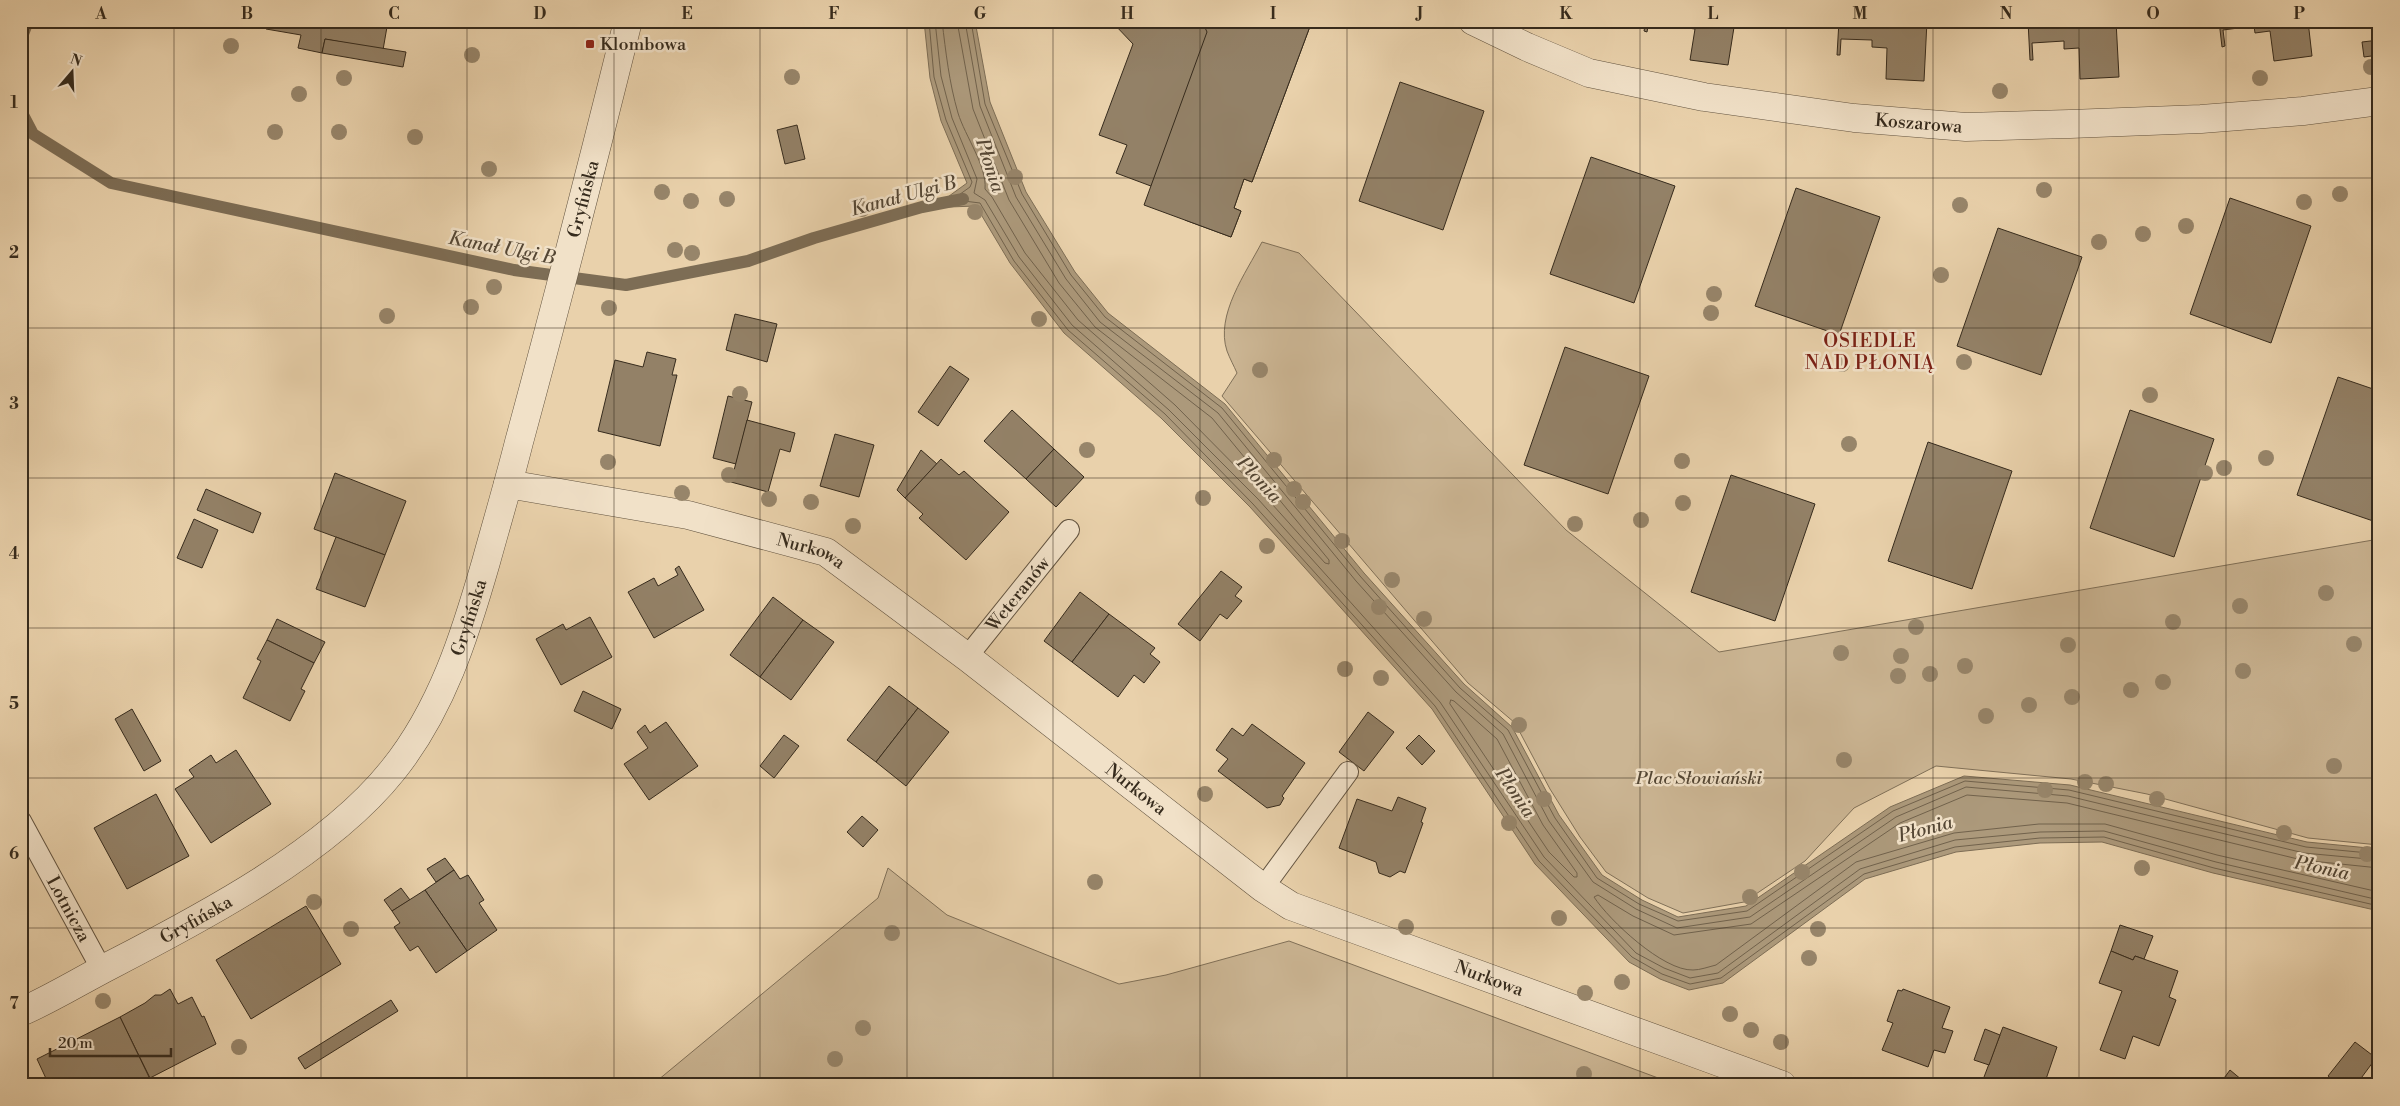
<svg xmlns="http://www.w3.org/2000/svg" width="2400" height="1106" font-family="'Libre Bodoni',serif">
	<style>
		.green { fill: #cbb593; stroke: #807058 }
		.water { fill: #ac997b; stroke: #7d6d55 }
		.lines { fill: none; stroke-linecap: round; stroke-linejoin: round }
		.shore { stroke: #71624c; stroke-width: 1 }
		.stream { stroke: #7d6d55; stroke-width: 12 }
		.building { fill: #938167; stroke: #362b1d }
		.service-casing { stroke: #635440; stroke-width: 22 }
		.minor-casing { stroke: #635440; stroke-width: 29 }
		.tertiary-casing { stroke: #635440; stroke-width: 29 }
		.service { stroke: #f1e1c8; stroke-width: 20 }
		.minor { stroke: #f1e1c8; stroke-width: 28 }
		.tertiary { stroke: #f1e1c8; stroke-width: 28 }
		.tree { fill: #97856a }
		.grid { fill: none; stroke: #362b1d; stroke-width: 1; stroke-opacity: 0.55 }
		.poi-dot { fill: #8f2418; stroke: #f1e1c8; stroke-width: 2 }
		.labels { text-anchor: middle; stroke-width: 5; stroke-linejoin: round; paint-order: stroke }
		.poi-label { font-size: 18px; fill: #362b1d; stroke: #f1e1c8; text-anchor: start }
		.street-label { font-size: 18px; fill: #362b1d; stroke: #f1e1c8 }
		.park-label { font-size: 18px; font-style: italic; fill: #544735; stroke: #f1e1c8 }
		.water-label { font-size: 19px; font-style: italic; fill: #544634; stroke: #f1e1c8 }
		.neighbourhood-label { font-size: 19px; letter-spacing: 1px; fill: #7a1f14; stroke: #f1e1c8 }
		.neatline { fill: none; stroke: #362b1d; stroke-width: 2 }
		.grid-label { font-size: 16px; text-anchor: middle; font-weight: bold; fill: #362b1d }
	</style>
	<rect width="100%" height="100%" fill="#e9d1ab"/>
	<filter id="stains"><feTurbulence type="fractalNoise" baseFrequency=".004" numOctaves="4"/><feColorMatrix values="0 0 0 0 .2 0 0 0 0 .09 0 0 0 0 .02 0 0 0 .5 -.17"/></filter>
	<radialGradient id="worn" r=".72"><stop offset=".6" stop-color="#630" stop-opacity="0"/><stop offset="1" stop-color="#630" stop-opacity=".3"/></radialGradient>
	<g class="green">
		<path d="M1262,242l37,11 267,277 153,122 660,-113v306l-71,-7 -161,-44 -76,-15 -135,-13 -82,42 -49,53 -61,41 -61,11 -35,-15 -42,-26 -26,-35 -30,-48 -35,-66 -47,-40 -246,-287 15,-23c-3,-7 -7,-14 -10,-22 -12,-36 19,-78 35,-109z"/>
		<polygon points="888,868 947,915 1119,984 1166,975 1289,941 1677,1085 652,1085 878,898"/>
	</g>
	<polygon class="water" points="924,21 975,21 990,102 1026,192 1075,272 1108,313 1225,404 1364,573 1464,684 1512,727 1559,815 1602,875 1642,900 1678,917 1746,906 1890,807 1964,776 2070,785 2307,842 2379,849 2379,911 2213,873 2102,842 2040,843 1956,852 1865,879 1723,983 1689,990 1660,979 1629,962 1535,864 1432,709 1250,507 1161,418 1064,333 1010,263 976,206 949,207 945,199 967,183 941,121 930,78"/>
	<g class="lines">
		<g class="shore">
			<polyline points="929,21 934,77 946,120 972,182 970,187 956,197 956,200 980,203 1014,261 1068,330 1165,414 1253,504 1435,706 1539,861 1632,957 1662,974 1690,984 1721,978 1864,874 1955,847 2040,838 2104,837 2214,868 2379,906"/>
			<polyline points="935,21 941,76 952,118 977,179 974,193 985,200 1019,257 1072,325 1169,410 1258,499 1440,702 1544,857 1636,953 1664,968 1690,978 1718,973 1860,869 1955,840 2040,832 2104,831 2216,862 2379,900"/>
			<path d="M942,21c4,32 7,61 16,92 7,23 29,53 27,76l7,8 33,56 53,67 97,85 88,89 62,69 4,1v-4l-117,-142 -117,-91 -36,-44 -50,-83 -36,-91 -16,-88"/>
			<polyline points="965,21 980,106 1016,197 1066,279 1100,322 1218,413 1356,581 1456,692 1503,734 1549,821 1593,882 1636,909 1677,928 1750,917 1896,817 1966,787 2068,796 2304,853 2379,860"/>
			<polyline points="971,21 985,104 1022,194 1071,275 1105,317 1222,408 1360,576 1460,688 1508,730 1555,818 1597,878 1639,904 1678,921 1747,911 1893,811 1965,781 2069,790 2306,847 2379,854"/>
			<polygon points="1451,700 1454,701 1497,739 1543,825 1577,873 1577,877 1574,877 1549,852 1450,704"/>
			<path d="M2379,868l-77,-8 -235,-57 -100,-8 -67,28 -149,101 -77,11 -41,-19 -35,-21 -4,2c15,23 69,74 99,73 7,0 15,-3 23,-5l140,-103 98,-29 85,-9h66l112,31 162,37"/>
		</g>
		<g class="stream">
			<polyline points="21,39 28,21"/>
			<polyline points="21,111 33,134 111,183 514,270 626,285 748,261 814,238 922,207 963,199"/>
		</g>
	</g>
	<g class="building">
		<polygon points="268,21 388,21 383,50 325,39 322,53 298,48 301,35 266,29"/>
		<polygon points="1117,21 1312,21 1252,182 1244,179 1234,208 1241,211 1231,237 1185,220 1191,201 1116,173 1127,145 1099,135 1133,44 1114,24"/>
		<polygon points="1202,21 1312,21 1252,182 1244,179 1234,208 1241,211 1231,237 1144,205 1207,32"/>
		<polygon points="1646,21 1649,21 1647,32 1644,31"/>
		<polygon points="1681,21 1735,21 1728,65 1690,60 1695,29 1681,27"/>
		<polygon points="1839,21 1927,21 1924,81 1886,79 1887,48 1872,47 1872,40 1841,39 1840,55 1837,55"/>
		<polygon points="2028,21 2116,21 2119,77 2080,79 2079,48 2064,49 2064,41 2032,43 2033,60 2030,60"/>
		<polygon points="2219,21 2308,21 2312,56 2274,61 2270,31 2255,33 2254,26 2223,30 2225,46 2222,47"/>
		<polygon points="325,39 406,52 403,67 322,53"/>
		<polygon points="2379,40 2379,55 2364,57 2362,42"/>
		<polygon points="1400,82 1484,111 1443,230 1359,201"/>
		<polygon points="797,125 805,159 785,164 777,130"/>
		<polygon points="1591,157 1675,186 1634,303 1550,274"/>
		<polygon points="1796,188 1880,217 1839,335 1755,306"/>
		<polygon points="2230,198 2311,226 2271,343 2190,314"/>
		<polygon points="1998,228 2082,257 2041,375 1957,346"/>
		<polygon points="735,314 777,324 767,362 726,350"/>
		<polygon points="1565,347 1649,376 1608,494 1524,465"/>
		<polygon points="647,352 676,359 672,375 677,375 660,446 598,431 615,360 643,367"/>
		<polygon points="950,366 969,379 938,426 918,412"/>
		<polygon points="2338,377 2379,391 2379,523 2297,495"/>
		<polygon points="728,396 752,402 736,464 713,458"/>
		<polygon points="1012,410 1054,449 1026,479 984,441"/>
		<polygon points="2130,410 2214,439 2174,557 2090,528"/>
		<polygon points="747,420 795,433 790,452 780,449 768,492 731,482"/>
		<polygon points="835,434 874,445 859,497 820,486"/>
		<polygon points="1928,442 2012,471 1972,589 1888,561"/>
		<polygon points="1054,449 1084,477 1056,507 1026,479"/>
		<polygon points="921,450 937,464 905,498 897,490"/>
		<polygon points="941,459 959,475 964,471 1009,512 966,560 919,518 923,514 905,498"/>
		<polygon points="335,473 406,501 385,555 314,529"/>
		<polygon points="1731,475 1815,504 1775,621 1691,592"/>
		<polygon points="206,489 261,513 253,533 197,510"/>
		<polygon points="194,519 218,530 202,568 177,558"/>
		<polygon points="336,537 385,555 365,607 316,589"/>
		<polygon points="679,566 704,610 654,638 628,592 654,578 658,586 678,575 675,569"/>
		<polygon points="1221,571 1242,587 1235,596 1242,601 1227,619 1220,614 1200,641 1178,624"/>
		<polygon points="1080,592 1109,614 1072,662 1044,641"/>
		<polygon points="773,597 803,620 760,677 730,655"/>
		<polygon points="1109,614 1155,648 1150,654 1160,662 1144,683 1134,675 1118,697 1072,662"/>
		<polygon points="590,617 612,657 561,685 536,639 563,624 566,630"/>
		<polygon points="277,619 325,642 314,663 267,640"/>
		<polygon points="803,620 834,642 791,700 760,677"/>
		<polygon points="267,640 314,663 301,689 305,691 290,721 243,698 261,661 257,659"/>
		<polygon points="889,686 918,708 876,762 847,740"/>
		<polygon points="583,691 621,709 612,729 574,711"/>
		<polygon points="918,708 949,732 906,786 876,762"/>
		<polygon points="132,709 161,761 144,771 115,719"/>
		<polygon points="1368,712 1394,732 1364,771 1339,752"/>
		<polygon points="666,722 698,766 649,800 624,764 648,748 637,732 645,725 650,733"/>
		<polygon points="1252,724 1305,763 1282,796 1284,798 1280,805 1267,808 1218,771 1228,759 1216,750 1232,728 1243,736"/>
		<polygon points="784,735 799,746 774,778 760,766"/>
		<polygon points="1419,735 1435,751 1422,765 1406,748"/>
		<polygon points="236,750 271,804 211,843 175,789 194,777 189,770 211,755 216,763"/>
		<polygon points="156,794 189,856 127,889 94,828"/>
		<polygon points="1398,797 1426,808 1421,822 1423,823 1405,873 1400,871 1390,877 1379,873 1376,862 1339,848 1357,799 1392,811"/>
		<polygon points="862,816 878,830 863,847 847,832"/>
		<polygon points="445,858 454,870 436,882 427,869"/>
		<polygon points="454,870 460,879 468,875 484,900 479,903 497,930 467,951 425,890"/>
		<polygon points="401,888 410,900 392,911 384,900"/>
		<polygon points="425,890 467,951 436,973 418,946 410,951 394,927 400,923 392,911"/>
		<polygon points="306,906 341,964 251,1019 216,960"/>
		<polygon points="2120,925 2153,936 2144,959 2135,956 2133,960 2111,951"/>
		<polygon points="2111,951 2133,960 2135,956 2178,971 2169,997 2176,1000 2159,1046 2133,1036 2125,1059 2100,1050 2122,991 2099,983"/>
		<polygon points="170,989 178,1004 192,997 202,1017 204,1016 216,1044 150,1078 120,1017 145,1003 155,995 161,995"/>
		<polygon points="1903,989 1950,1007 1942,1028 1953,1031 1945,1053 1934,1050 1928,1067 1882,1050 1893,1023 1887,1021 1898,990 1902,991"/>
		<polygon points="391,1000 398,1011 305,1069 298,1058"/>
		<polygon points="120,1017 149,1077 133,1085 49,1085 37,1059"/>
		<polygon points="2003,1027 2057,1047 2044,1085 1981,1085"/>
		<polygon points="1985,1029 2000,1035 1989,1065 1974,1060"/>
		<polygon points="2355,1042 2376,1058 2356,1085 2339,1085 2328,1076"/>
		<polygon points="2230,1070 2248,1085 2219,1085"/>
	</g>
	<g class="lines">
		<defs>
			<g id="service">
				<path id="s1" d="M967,657l102,-127"/>
				<path id="s2" d="M21,821l81,149"/>
				<polyline points="1263,888 1348,772"/>
			</g>
			<g id="minor">
				<path id="s3" d="M1473,21l54,26 62,26 115,24 150,21 112,9 104,-3 131,-5 102,-8 76,-10"/>
				<path id="s4" d="M508,484l180,31 138,37 141,105 296,231 28,18 491,179"/>
			</g>
			<g id="tertiary">
				<path id="s5" d="M21,1012c30,-13 59,-31 88,-46 93,-48 219,-114 284,-196 49,-61 72,-135 93,-208 11,-40 23,-80 33,-120 38,-140 74,-280 109,-421"/>
			</g>
		</defs>
		<use href="#service" class="service-casing"/>
		<use href="#minor" class="minor-casing"/>
		<use href="#tertiary" class="tertiary-casing"/>
		<use href="#service" class="service"/>
		<use href="#minor" class="minor"/>
		<use href="#tertiary" class="tertiary"/>
	</g>
	<g class="tree">
		<circle cx="231" cy="46" r="8"/>
		<circle cx="472" cy="55" r="8"/>
		<circle cx="2371" cy="67" r="8"/>
		<circle cx="792" cy="77" r="8"/>
		<circle cx="344" cy="78" r="8"/>
		<circle cx="2260" cy="78" r="8"/>
		<circle cx="2000" cy="91" r="8"/>
		<circle cx="299" cy="94" r="8"/>
		<circle cx="275" cy="132" r="8"/>
		<circle cx="339" cy="132" r="8"/>
		<circle cx="415" cy="137" r="8"/>
		<circle cx="489" cy="169" r="8"/>
		<circle cx="1015" cy="177" r="8"/>
		<circle cx="2044" cy="190" r="8"/>
		<circle cx="662" cy="192" r="8"/>
		<circle cx="2340" cy="194" r="8"/>
		<circle cx="727" cy="199" r="8"/>
		<circle cx="691" cy="201" r="8"/>
		<circle cx="2304" cy="202" r="8"/>
		<circle cx="1960" cy="205" r="8"/>
		<circle cx="862" cy="209" r="8"/>
		<circle cx="975" cy="212" r="8"/>
		<circle cx="2186" cy="226" r="8"/>
		<circle cx="2143" cy="234" r="8"/>
		<circle cx="2099" cy="242" r="8"/>
		<circle cx="675" cy="250" r="8"/>
		<circle cx="692" cy="253" r="8"/>
		<circle cx="1941" cy="275" r="8"/>
		<circle cx="494" cy="287" r="8"/>
		<circle cx="1714" cy="294" r="8"/>
		<circle cx="471" cy="307" r="8"/>
		<circle cx="609" cy="308" r="8"/>
		<circle cx="1711" cy="313" r="8"/>
		<circle cx="387" cy="316" r="8"/>
		<circle cx="1039" cy="319" r="8"/>
		<circle cx="1964" cy="362" r="8"/>
		<circle cx="1842" cy="364" r="8"/>
		<circle cx="1260" cy="370" r="8"/>
		<circle cx="740" cy="394" r="8"/>
		<circle cx="2150" cy="395" r="8"/>
		<circle cx="1849" cy="444" r="8"/>
		<circle cx="1087" cy="450" r="8"/>
		<circle cx="2266" cy="458" r="8"/>
		<circle cx="1274" cy="460" r="8"/>
		<circle cx="1682" cy="461" r="8"/>
		<circle cx="608" cy="462" r="8"/>
		<circle cx="2224" cy="468" r="8"/>
		<circle cx="2205" cy="473" r="8"/>
		<circle cx="729" cy="475" r="8"/>
		<circle cx="1294" cy="489" r="8"/>
		<circle cx="682" cy="493" r="8"/>
		<circle cx="1203" cy="498" r="8"/>
		<circle cx="769" cy="499" r="8"/>
		<circle cx="811" cy="502" r="8"/>
		<circle cx="1303" cy="502" r="8"/>
		<circle cx="1683" cy="503" r="8"/>
		<circle cx="1641" cy="520" r="8"/>
		<circle cx="1575" cy="524" r="8"/>
		<circle cx="853" cy="526" r="8"/>
		<circle cx="1342" cy="541" r="8"/>
		<circle cx="1267" cy="546" r="8"/>
		<circle cx="1392" cy="580" r="8"/>
		<circle cx="2326" cy="593" r="8"/>
		<circle cx="2240" cy="606" r="8"/>
		<circle cx="1379" cy="607" r="8"/>
		<circle cx="1424" cy="619" r="8"/>
		<circle cx="2173" cy="622" r="8"/>
		<circle cx="1916" cy="627" r="8"/>
		<circle cx="2354" cy="644" r="8"/>
		<circle cx="2068" cy="645" r="8"/>
		<circle cx="1841" cy="653" r="8"/>
		<circle cx="1901" cy="656" r="8"/>
		<circle cx="1965" cy="666" r="8"/>
		<circle cx="1345" cy="669" r="8"/>
		<circle cx="2243" cy="671" r="8"/>
		<circle cx="1930" cy="674" r="8"/>
		<circle cx="1898" cy="676" r="8"/>
		<circle cx="1381" cy="678" r="8"/>
		<circle cx="2163" cy="682" r="8"/>
		<circle cx="2131" cy="690" r="8"/>
		<circle cx="2072" cy="697" r="8"/>
		<circle cx="2029" cy="705" r="8"/>
		<circle cx="1986" cy="716" r="8"/>
		<circle cx="1519" cy="725" r="8"/>
		<circle cx="1844" cy="760" r="8"/>
		<circle cx="2334" cy="766" r="8"/>
		<circle cx="2085" cy="782" r="8"/>
		<circle cx="2106" cy="784" r="8"/>
		<circle cx="2045" cy="790" r="8"/>
		<circle cx="1205" cy="794" r="8"/>
		<circle cx="1544" cy="799" r="8"/>
		<circle cx="2157" cy="799" r="8"/>
		<circle cx="1509" cy="823" r="8"/>
		<circle cx="2284" cy="833" r="8"/>
		<circle cx="2367" cy="854" r="8"/>
		<circle cx="2142" cy="868" r="8"/>
		<circle cx="1802" cy="872" r="8"/>
		<circle cx="1095" cy="882" r="8"/>
		<circle cx="1750" cy="897" r="8"/>
		<circle cx="314" cy="902" r="8"/>
		<circle cx="1559" cy="918" r="8"/>
		<circle cx="1406" cy="927" r="8"/>
		<circle cx="351" cy="929" r="8"/>
		<circle cx="1818" cy="929" r="8"/>
		<circle cx="892" cy="933" r="8"/>
		<circle cx="1809" cy="958" r="8"/>
		<circle cx="1622" cy="982" r="8"/>
		<circle cx="1585" cy="993" r="8"/>
		<circle cx="103" cy="1001" r="8"/>
		<circle cx="1730" cy="1014" r="8"/>
		<circle cx="863" cy="1028" r="8"/>
		<circle cx="1751" cy="1030" r="8"/>
		<circle cx="1781" cy="1042" r="8"/>
		<circle cx="239" cy="1047" r="8"/>
		<circle cx="835" cy="1059" r="8"/>
		<circle cx="1584" cy="1074" r="8"/>
	</g>
	<path class="grid" d="M174,21v1064M321,21v1064M467,21v1064M614,21v1064M760,21v1064M907,21v1064M1053,21v1064M1200,21v1064M1347,21v1064M1493,21v1064M1640,21v1064M1786,21v1064M1933,21v1064M2079,21v1064M2226,21v1064M21,178h2358M21,328h2358M21,478h2358M21,628h2358M21,778h2358M21,928h2358"/>
	<rect class="poi-dot" x="585" y="39" width="10" height="10" rx="2.5"/>
	<g class="labels">
		<g class="poi-label">
			<text x="600" y="50">Klombowa</text>
		</g>
		<g class="street-label">
			<text dy="6" stroke="none"><textPath href="#s3" startOffset="461">Koszarowa</textPath></text>
			<text dy="6" stroke="none"><textPath href="#s5" startOffset="1052">Gryfińska</textPath></text>
			<text dy="6" stroke="none"><textPath href="#s4" startOffset="311">Nurkowa</textPath></text>
			<text dy="6" stroke="none"><textPath href="#s1" startOffset="81">Weteranów</textPath></text>
			<text dy="6" stroke="none"><textPath href="#s5" startOffset="618">Gryfińska</textPath></text>
			<text dy="6" stroke="none"><textPath href="#s4" startOffset="716">Nurkowa</textPath></text>
			<text dy="6" stroke="none"><textPath href="#s2" startOffset="100">Lotnicza</textPath></text>
			<text dy="6" stroke="none"><textPath href="#s5" startOffset="198">Gryfińska</textPath></text>
			<text dy="6" stroke="none"><textPath href="#s4" startOffset="1121">Nurkowa</textPath></text>
		</g>
		<g class="park-label">
			<text x="1699" y="784">Plac Słowiański</text>
		</g>
		<g class="water-label">
			<text transform="translate(991 165) rotate(72)" y="7">Płonia</text>
			<text transform="translate(903 195) rotate(-15)" y="7">Kanał Ulgi B</text>
			<text transform="translate(502 247) rotate(11)" y="7">Kanał Ulgi B</text>
			<text transform="translate(1260 479) rotate(47)" y="7">Płonia</text>
			<text transform="translate(1516 792) rotate(56)" y="7">Płonia</text>
			<text transform="translate(1925 828) rotate(-15)" y="7">Płonia</text>
			<text transform="translate(2322 867) rotate(12)" y="7">Płonia</text>
		</g>
		<g class="neighbourhood-label">
			<text x="1870" y="347">OSIEDLE<tspan x="1870" dy="22">NAD PŁONIĄ</tspan></text>
		</g>
	</g>
	<rect width="2400" height="1106" fill="none" stroke="#e9d1ab" stroke-width="55"/>
	<g transform="translate(72 72) rotate(19)" stroke="#f1e1c8" stroke-width="4" paint-order="stroke">
	<path d="M0-4L9 19L0 12L-9 19Z" fill="#362b1d"/>
	<text y="-8" font-size="14" font-weight="bold" text-anchor="middle" fill="#362b1d">N</text>
	</g>
	<path d="M50 1048v8h121v-8" fill="none" stroke="#362b1d" stroke-width="2.5"/>
	<text x="58" y="1048" font-size="15" fill="#362b1d" stroke="#f1e1c8" stroke-width="4" paint-order="stroke">20 m</text>
	<rect x="28" y="28" width="2344" height="1050" class="neatline"/>
	<g class="grid-label">
		<text x="101" y="19">A</text>
		<text x="247" y="19">B</text>
		<text x="394" y="19">C</text>
		<text x="540" y="19">D</text>
		<text x="687" y="19">E</text>
		<text x="834" y="19">F</text>
		<text x="980" y="19">G</text>
		<text x="1127" y="19">H</text>
		<text x="1273" y="19">I</text>
		<text x="1420" y="19">J</text>
		<text x="1566" y="19">K</text>
		<text x="1713" y="19">L</text>
		<text x="1860" y="19">M</text>
		<text x="2006" y="19">N</text>
		<text x="2153" y="19">O</text>
		<text x="2299" y="19">P</text>
		<text x="14" y="108">1</text>
		<text x="14" y="258">2</text>
		<text x="14" y="409">3</text>
		<text x="14" y="559">4</text>
		<text x="14" y="709">5</text>
		<text x="14" y="859">6</text>
		<text x="14" y="1009">7</text>
	</g>
	<rect width="100%" height="100%" filter="url(#stains)"/>
	<rect width="100%" height="100%" fill="url(#worn)"/>
</svg>
